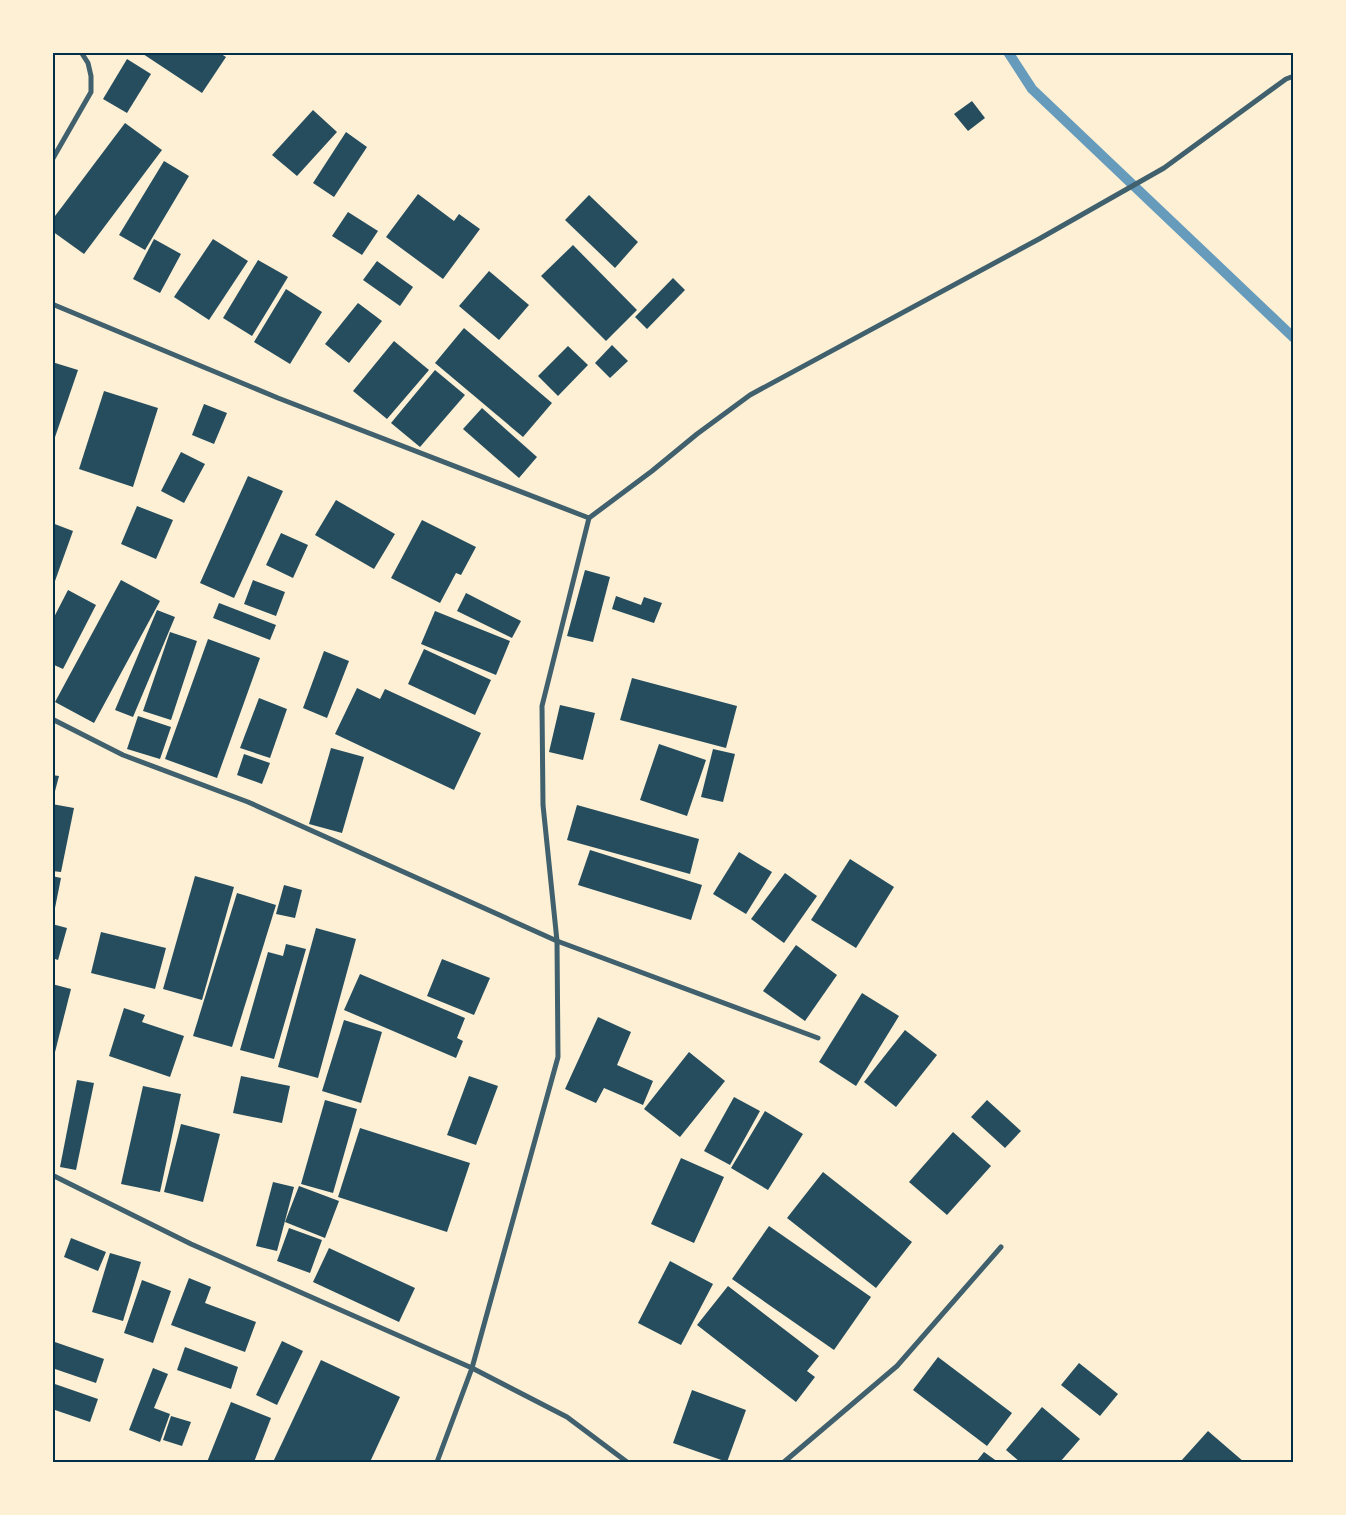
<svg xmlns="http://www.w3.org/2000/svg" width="1346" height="1515" font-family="'Zilla Slab',serif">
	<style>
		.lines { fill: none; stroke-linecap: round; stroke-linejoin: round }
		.stream { stroke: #669bbc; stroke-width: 10 }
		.building { fill: #264d5e }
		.minor { stroke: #3f606c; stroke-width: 5 }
		.neatline { fill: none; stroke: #003049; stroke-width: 2 }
	</style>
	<rect width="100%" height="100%" fill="#fdf0d5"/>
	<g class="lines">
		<polyline class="stream" points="1008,52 1032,89 1294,338"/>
	</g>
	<g class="building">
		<polygon points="140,52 218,52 226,57 202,93"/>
		<polygon points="127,59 151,74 127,113 103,99"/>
		<polygon points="972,101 985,118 968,131 954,114"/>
		<polygon points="313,110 337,132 297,176 272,155"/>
		<polygon points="125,123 162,150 84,254 52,231 52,220"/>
		<polygon points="346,132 367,147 334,197 313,183"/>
		<polygon points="164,161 189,176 145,250 119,235"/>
		<polygon points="418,194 454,221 459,214 480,229 443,279 386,237"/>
		<polygon points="589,195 638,242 615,268 565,220"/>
		<polygon points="348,212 378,231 362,255 332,236"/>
		<polygon points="154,239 181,254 160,293 133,279"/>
		<polygon points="213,239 248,261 209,320 174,297"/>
		<polygon points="573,245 637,310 606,341 541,276"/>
		<polygon points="258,260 288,277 252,336 223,318"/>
		<polygon points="377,261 413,287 400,306 363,280"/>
		<polygon points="489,271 529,305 499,340 459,306"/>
		<polygon points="673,278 685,290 647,329 635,317"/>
		<polygon points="286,289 322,312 290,364 254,342"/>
		<polygon points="358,303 382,321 349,363 325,344"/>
		<polygon points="464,328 552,403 523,437 435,363"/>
		<polygon points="394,341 429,370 387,419 353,391"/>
		<polygon points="612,345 628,361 610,378 595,363"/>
		<polygon points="568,346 588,365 558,396 538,376"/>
		<polygon points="52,362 78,370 53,443 52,443"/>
		<polygon points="435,370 465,395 420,447 391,423"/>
		<polygon points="104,391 158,408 133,487 79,469"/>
		<polygon points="204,404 227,413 214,444 192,435"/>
		<polygon points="482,408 537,457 519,478 463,429"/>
		<polygon points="181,452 205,464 184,503 161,491"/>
		<polygon points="248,476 283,491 234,598 200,583"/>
		<polygon points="336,500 395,534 374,569 315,535"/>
		<polygon points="137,506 173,520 156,559 121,544"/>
		<polygon points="422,520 476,547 461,575 456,573 440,603 391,578"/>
		<polygon points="52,523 73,531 55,581 52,580"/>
		<polygon points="281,533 308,545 293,578 266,565"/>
		<polygon points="585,570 610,577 593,642 567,636"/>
		<polygon points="121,580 160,601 94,723 55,702"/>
		<polygon points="253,580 285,592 276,616 244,604"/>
		<polygon points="68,590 96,605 63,669 52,664 52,621"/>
		<polygon points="466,593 521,621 512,638 457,611"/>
		<polygon points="616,596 641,605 644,597 662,603 654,623 612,609"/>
		<polygon points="219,603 276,625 270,640 213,618"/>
		<polygon points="157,610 175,617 133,717 115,710"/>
		<polygon points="435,611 510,641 496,675 421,644"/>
		<polygon points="170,632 197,641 171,720 143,711"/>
		<polygon points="208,639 260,658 217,778 165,759"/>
		<polygon points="424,649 491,680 475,715 408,684"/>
		<polygon points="324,651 349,661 327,718 303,708"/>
		<polygon points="632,678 737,706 726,748 620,720"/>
		<polygon points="357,688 380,699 385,689 481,733 454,790 335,734"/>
		<polygon points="259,698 287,709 270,758 240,748"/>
		<polygon points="560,705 595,713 583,760 549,752"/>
		<polygon points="138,716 171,727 160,759 127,749"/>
		<polygon points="659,744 706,760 687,816 640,800"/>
		<polygon points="331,748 364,757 342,833 309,824"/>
		<polygon points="713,749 735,754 723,802 701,797"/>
		<polygon points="244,754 270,763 262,784 237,775"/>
		<polygon points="52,775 59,776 54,795 52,794"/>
		<polygon points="52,804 74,808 61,872 52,871"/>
		<polygon points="577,805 699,839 690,874 567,840"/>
		<polygon points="590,850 702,885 691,920 578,885"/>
		<polygon points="739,852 772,872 746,914 713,894"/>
		<polygon points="850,859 894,887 856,948 811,920"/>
		<polygon points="785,873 817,896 784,943 751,919"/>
		<polygon points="52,876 61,878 55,908 52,908"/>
		<polygon points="195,876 234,887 202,1000 163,989"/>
		<polygon points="284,885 302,890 295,918 276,914"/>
		<polygon points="237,893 276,905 232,1047 193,1036"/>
		<polygon points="52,924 67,928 58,960 52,958"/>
		<polygon points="316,928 356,939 318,1078 278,1067"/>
		<polygon points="101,932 166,948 155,989 91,973"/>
		<polygon points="286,944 306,949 274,1059 240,1050 268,952 283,956"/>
		<polygon points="796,945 837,975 805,1021 763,991"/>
		<polygon points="442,959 490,978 474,1015 427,996"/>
		<polygon points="360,974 465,1018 457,1038 463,1041 456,1058 344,1010"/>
		<polygon points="52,984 71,989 53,1060 52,1060"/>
		<polygon points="862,993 899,1016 856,1086 819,1062"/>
		<polygon points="124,1008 145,1015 142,1022 184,1036 170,1077 109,1056"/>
		<polygon points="598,1017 631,1032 617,1065 653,1081 643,1105 604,1088 596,1103 565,1089"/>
		<polygon points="344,1020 382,1032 361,1103 322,1091"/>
		<polygon points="905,1030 937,1055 896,1107 864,1082"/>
		<polygon points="689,1052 725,1081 680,1137 644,1109"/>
		<polygon points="241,1076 290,1086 282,1123 233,1113"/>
		<polygon points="469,1076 498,1086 476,1145 447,1135"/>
		<polygon points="77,1080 94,1083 76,1170 60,1167"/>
		<polygon points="143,1086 181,1094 160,1192 121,1184"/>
		<polygon points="734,1097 760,1111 730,1165 704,1151"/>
		<polygon points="325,1100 357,1109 333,1193 301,1184"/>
		<polygon points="987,1100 1021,1131 1005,1148 971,1117"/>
		<polygon points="765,1111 803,1134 768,1190 731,1168"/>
		<polygon points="181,1124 220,1134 203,1202 164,1192"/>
		<polygon points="360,1128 470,1163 447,1232 338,1197"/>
		<polygon points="953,1132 991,1166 947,1215 909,1182"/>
		<polygon points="681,1158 724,1177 694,1243 651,1224"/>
		<polygon points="823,1172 912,1242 876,1288 787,1218"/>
		<polygon points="273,1182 294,1187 277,1251 256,1246"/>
		<polygon points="299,1186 339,1201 325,1238 285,1222"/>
		<polygon points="769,1226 871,1297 834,1350 732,1279"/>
		<polygon points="289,1228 322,1240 310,1273 277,1261"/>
		<polygon points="71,1238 106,1252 98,1271 64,1257"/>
		<polygon points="329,1248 415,1288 399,1322 313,1282"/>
		<polygon points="110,1253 141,1262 123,1321 92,1312"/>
		<polygon points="670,1261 713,1284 681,1345 638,1323"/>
		<polygon points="189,1278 211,1287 205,1303 256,1322 245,1352 171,1325"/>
		<polygon points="142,1280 171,1291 153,1343 124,1333"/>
		<polygon points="728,1286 819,1356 807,1371 815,1377 796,1402 697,1325"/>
		<polygon points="52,1341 104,1359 96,1383 52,1368"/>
		<polygon points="282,1341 303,1351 277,1405 256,1395"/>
		<polygon points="185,1347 238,1367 231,1389 177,1370"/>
		<polygon points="938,1357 1012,1413 987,1446 913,1390"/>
		<polygon points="321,1360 400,1397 370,1462 273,1462"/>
		<polygon points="1079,1363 1118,1394 1100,1416 1061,1385"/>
		<polygon points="153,1368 168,1374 154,1408 170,1414 160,1442 129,1430"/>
		<polygon points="52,1383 98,1399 90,1422 52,1409"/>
		<polygon points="692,1390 746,1410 727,1462 673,1443"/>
		<polygon points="231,1402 271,1418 254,1462 207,1462"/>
		<polygon points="1042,1407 1080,1439 1060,1462 1020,1462 1006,1450"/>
		<polygon points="171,1416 191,1422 182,1446 163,1440"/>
		<polygon points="1208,1431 1244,1462 1183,1462 1181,1461"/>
		<polygon points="984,1452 998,1462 976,1462"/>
	</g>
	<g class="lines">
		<g class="minor">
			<polyline points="52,160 91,92 91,76 88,63 81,52"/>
			<polyline points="52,304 278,398 589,518"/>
			<polyline points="52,719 123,755 248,802 557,941 818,1038"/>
			<polyline points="52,1175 191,1244 472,1368 567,1417 627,1462"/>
			<polyline points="437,1462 472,1368 558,1057 557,941 543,805 542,706 589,518 652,471 697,434 750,395 1039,239 1164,168 1286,79 1294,76"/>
			<polyline points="784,1462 897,1366 1001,1247"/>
		</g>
	</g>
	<rect width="1346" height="1515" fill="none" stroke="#fdf0d5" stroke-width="108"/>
	<rect x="54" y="54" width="1238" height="1407" class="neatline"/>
</svg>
